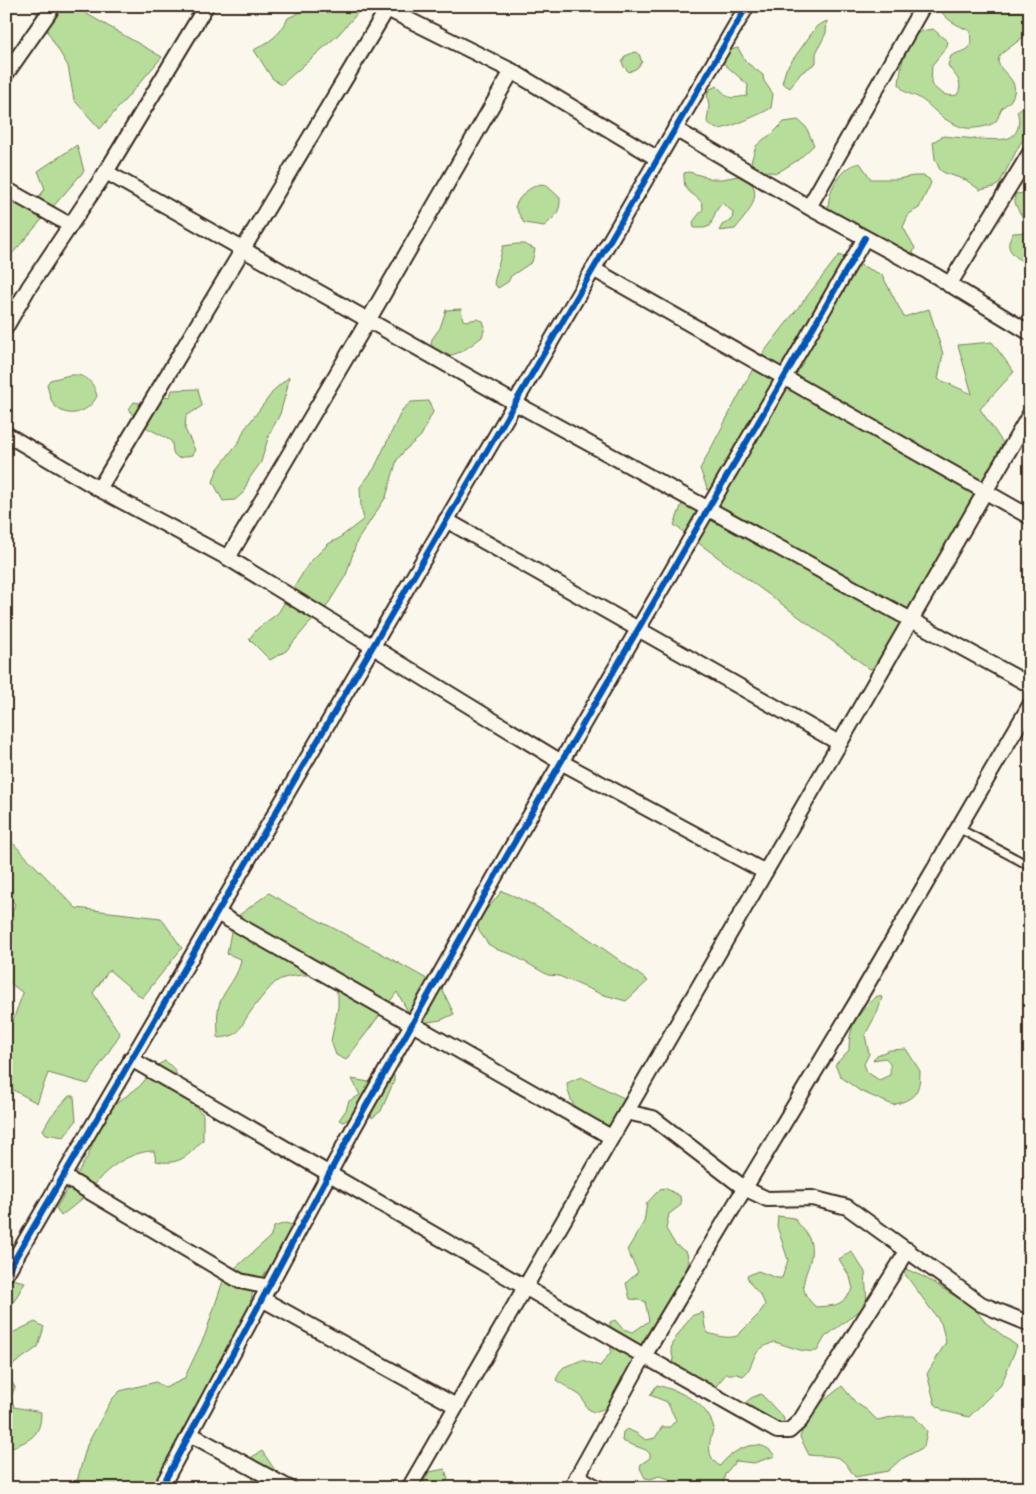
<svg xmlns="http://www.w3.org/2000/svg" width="1036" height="1494" font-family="Dekko,sans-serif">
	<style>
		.green { fill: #b6dd99; stroke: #78845c }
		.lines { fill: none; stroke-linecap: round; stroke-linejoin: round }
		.service-casing { stroke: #3b2a1e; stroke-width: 11 }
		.minor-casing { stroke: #3b2a1e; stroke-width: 18 }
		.service { stroke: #fbf7ec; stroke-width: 7 }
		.minor { stroke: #fbf7ec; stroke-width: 14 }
		.cycleway-casing { stroke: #fbf7ec; stroke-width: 9 }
		.cycleway { stroke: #0057b8; stroke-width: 6 }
	</style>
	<rect width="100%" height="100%" fill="#fbf7ec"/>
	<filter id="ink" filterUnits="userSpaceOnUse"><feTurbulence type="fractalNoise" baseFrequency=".02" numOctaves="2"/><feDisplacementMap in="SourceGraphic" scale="10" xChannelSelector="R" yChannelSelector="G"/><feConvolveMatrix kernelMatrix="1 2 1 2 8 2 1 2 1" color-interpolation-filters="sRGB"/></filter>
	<g filter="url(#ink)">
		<g class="green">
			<polygon points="32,6 73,6 162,57 100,129 74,100 68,66"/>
			<path d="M313,6h51l-26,29 -57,50 -9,-7 -18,-28c16,-9 26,-14 34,-32z"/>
			<path d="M939,6h69l2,6 20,-1v21l-29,22c-13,17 25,22 10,46 -2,3 -6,5 -9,8 -3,4 -3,10 -6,13 -5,6 -24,8 -30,7 -7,-1 -16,-6 -21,-9 -9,-6 -16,-15 -24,-20 -9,-6 -17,-4 -22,-15 2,-16 4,-40 19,-51 4,-3 10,-3 15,-4l15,13 -2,6 -14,17 -1,19c9,9 14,13 26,11 8,-14 -3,-19 -9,-30l3,-9c17,-9 22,-2 19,-25 -12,-6 -27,-11 -31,-25z"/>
			<polygon points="827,21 826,33 816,53 816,63 801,73 790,88 782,83 786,69 817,26"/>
			<path d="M738,48l8,14 17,13 1,6 9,13 -2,14c-8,5 -45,22 -54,21 -3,-1 -7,-5 -10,-7l2,-16 -2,-12 3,-5 7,-3c13,13 9,13 30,10l1,-11 -26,-23 4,-11z"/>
			<polygon points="635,52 639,54 642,62 637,68 629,72 624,67 622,62 625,56"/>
			<path d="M1023,107l7,1v23l-10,13 -21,40 -5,3 -14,3 -14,-10 -21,-7 -5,-3 -5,-11 -2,-17 10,-6c12,1 57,6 66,2 11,-5 11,-18 8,-27z"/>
			<polygon points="798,120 806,127 814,145 798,160 777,173 758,170 751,162 756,146 764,139 772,134 784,122"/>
			<polygon points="77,145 84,171 6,261 6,190 33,204 45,189 38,171"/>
			<path d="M860,163l11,16h26l17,-3h10l5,3 2,4 -12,25 -10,6 -6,13 12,21 -2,5 -8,-2 -63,-27 -14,-17c1,-19 13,-41 32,-44z"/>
			<path d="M689,172l24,7h9l22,-4c3,4 8,8 10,13 4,15 -10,30 -19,41l-16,2 3,-6 10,-5 1,-8 -11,-9 -6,8 -6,15 -6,2h-10l-1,-6 10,-13c0,-13 -14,-13 -18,-23 -1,-4 -1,-9 -1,-13z"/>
			<path d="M541,184l5,1 14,13c1,14 -6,20 -16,28l-20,-3 -9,-16c4,-11 14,-20 26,-23z"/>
			<path d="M1028,193l2,1v78c-6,-16 -31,-17 -17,-39l16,-1c-3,-16 -17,-23 -14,-38z"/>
			<polygon points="517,244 524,244 535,249 532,262 511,276 508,282 498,288 494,283 503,246"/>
			<polygon points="839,255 882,275 904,317 929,309 943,354 938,379 972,394 958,345 992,342 1014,372 980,409 1003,443 895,660 870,669 674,525 683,501 701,503 709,493 700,469 757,361"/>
			<path d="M461,309l2,11 3,1 11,-2 6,2 2,6 -3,10c-11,8 -28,24 -43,16 -3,-2 -6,-6 -8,-9l1,-5 8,-11 6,-18z"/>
			<path d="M70,375c16,-1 23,6 27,21 -7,15 -27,24 -41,11 -6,-5 -7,-15 -9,-23l3,-4z"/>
			<polygon points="289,377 287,389 280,414 269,435 261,462 249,479 243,493 235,500 223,501 213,482 217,470 240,440 244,430 275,389"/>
			<path d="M198,389l4,17 -16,10 -1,13 10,21 -3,5 -14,3 -5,-5 -1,-11c-16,-12 -33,-13 -43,-33l5,-7 12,2 24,-8 2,-6z"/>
			<polygon points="429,401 433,412 421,436 405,450 397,460 386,497 357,541 346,575 325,609 307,626 286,651 270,660 249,639 257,629 278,613 309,563 328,544 338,539 364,519 361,508 360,487 374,469 402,410 411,402"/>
			<polygon points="6,836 76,908 161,918 182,948 142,998 109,970 93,993 120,1034 88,1084 48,1073 37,1103 6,1086 6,1039 23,993 6,980 6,929 15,904 6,893"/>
			<path d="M502,891c52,20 102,58 146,90l-22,20 -25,-7 -42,-18 -11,-1 -37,-21 -13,-4 -10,-6 -9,-13 -2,-10z"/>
			<path d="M269,893l22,13 86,45 64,36 13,27 -13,6 -26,4 -18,-32 -51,68 -10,-5 -5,-14 7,-34v-12l-11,-21c-12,1 -40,0 -50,7 -7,5 -25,28 -30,36 -10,16 -8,19 -29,21 0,-12 -2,-25 2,-36 7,-16 19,-26 21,-43l-14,-5 5,-28 6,-10z"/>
			<path d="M877,996l5,1 -4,14 -13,24 4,19 -5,10 3,8 12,8 11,-5c0,-7 2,-13 -5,-17l-12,2 4,-5 13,-5 16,-1 14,22c0,24 -7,28 -27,34l-33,-14 -19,-14 -6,-12 14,-15c0,-27 10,-37 28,-54z"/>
			<path d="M165,1061c14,10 10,13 16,27 5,10 14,19 22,26v26c-15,16 -24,26 -47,21l-2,-10c-20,0 -41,13 -54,27 -3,3 -4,6 -7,9 -8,11 -21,20 -32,29l-5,-8 32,-52 7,-19 19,-32 26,-19 16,-20z"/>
			<polygon points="385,1067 394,1075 394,1081 381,1111 372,1118 371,1114 360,1113 343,1122 339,1120 346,1110 349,1101 360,1095 352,1079 369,1082 380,1069"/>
			<path d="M581,1077l55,27 -19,32c-10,-5 -23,-9 -32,-15 -9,-8 -18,-27 -18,-38z"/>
			<polygon points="69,1096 74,1096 76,1121 64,1137 46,1134 43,1130 51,1116"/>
			<path d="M665,1188l15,8 1,9 -12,9 -3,15 9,15 12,9 2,9 -8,21 -47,83 -13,12c0,7 -10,26 -16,30 -3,2 -8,3 -12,4l-6,-4 -6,-12 -25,-16 4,-9 4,-4 18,-7 18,6 11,-14 -1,-30 5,-2 8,9 10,3 16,-11 -4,-20 -15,-2 -4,-16 12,-11 -11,-22 17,-28 3,-19 13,-14z"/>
			<path d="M778,1216l16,2c6,8 16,17 17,27 4,26 -22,39 5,62 21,-2 24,0 37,-18l-3,-12 -11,-18 12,-8 14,21 2,33 -42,32 -8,14c-16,2 -27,-5 -43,-9 -6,3 -14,5 -18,12 -5,8 -5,16 -13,22l-6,-2h-11l-10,12 -5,2 -16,-8 -21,-17 -3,-15 6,-12 14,-20 12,-4 2,15 3,6c10,3 19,6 29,3l21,-21 7,-10c-4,-14 -14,-16 -18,-29l11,-5 19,7h5l6,-18 -11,-34z"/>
			<polygon points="286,1223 297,1227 285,1252 270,1267 254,1288 239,1342 157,1488 75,1488 87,1445 112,1399 120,1391 156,1382 165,1388 184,1379 205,1335 224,1278 270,1237 274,1227"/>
			<polygon points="899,1266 924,1277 973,1307 986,1323 1017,1346 1001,1385 969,1417 944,1411 935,1404 927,1374 946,1342 941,1323"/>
			<path d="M11,1279l14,3 -16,28 3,23 23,-11 9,5 -6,20 -31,22 2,9 6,9 -4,10 3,10 27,5c0,26 -12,28 -35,38v-163z"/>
			<path d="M657,1385c23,6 50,17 57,43 -5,13 -9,29 6,38 11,-16 41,-32 55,-10l-21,7 -18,-2 -11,13 -3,14h-36v-2l-16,-2 -1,-5 -10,-3 -8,3 -6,-1 -5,-10 1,-4 9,-6v-4l-4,-4 -24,-9 1,-9 4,-3 9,4 10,7 9,-2 7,-11h8l6,-7 -9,-18 -17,-7z"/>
			<path d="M842,1386l14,17 11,7 10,10 20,-4h17l13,15 -3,16 -24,13 -12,11 -33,6c-4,-5 -8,-13 -13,-17 -8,-6 -22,-3 -33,-5l-9,-18 10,-25z"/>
			<polygon points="761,1394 783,1417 786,1427 745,1412 744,1404 751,1398"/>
			<path d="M262,1451l17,25 4,12h-32c3,-9 1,-21 1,-31z"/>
			<polygon points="445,1469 448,1479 440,1488 423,1488 424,1481 429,1472"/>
		</g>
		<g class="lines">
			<defs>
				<polyline id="service" points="958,828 1030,866"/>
				<g id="minor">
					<polyline points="381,6 512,71 658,159"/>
					<polyline points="6,74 50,11"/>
					<polyline points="675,129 812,209 936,276 1030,333"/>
					<polyline points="106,172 515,403 1030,685"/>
					<polyline points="6,189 70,225"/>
					<polyline points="809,207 923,6"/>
					<polyline points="593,269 1030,517"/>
					<polyline points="949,285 1030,153"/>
					<polyline points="6,327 29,287 106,172 206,6"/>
					<polyline points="6,434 99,489 228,558 561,762 765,872"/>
					<polyline points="99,489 387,9"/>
					<polyline points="446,520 839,743"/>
					<polyline points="228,558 369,319 512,71"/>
					<polyline points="217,913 611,1137"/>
					<polyline points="131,1059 644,1356 777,1431 789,1431 800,1421 908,1250"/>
					<polyline points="626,1112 653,1118 744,1188 767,1199 812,1198 847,1207 981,1304 1030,1324"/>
					<polyline points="63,1176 240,1281 269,1287"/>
					<polyline points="6,1274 747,6"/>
					<polyline points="262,1299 456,1406"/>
					<polyline points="190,1434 289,1488"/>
					<polyline points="577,1476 598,1488"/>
					<polyline points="161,1488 353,1129 506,857 865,238"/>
					<polyline points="409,1488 1030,414"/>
					<polyline points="571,1488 644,1356 859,998 1030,705"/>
				</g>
			</defs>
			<use href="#service" class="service-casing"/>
			<use href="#minor" class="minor-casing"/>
			<use href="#service" class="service"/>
			<use href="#minor" class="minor"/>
			<defs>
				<g id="cycleway">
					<polyline points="6,1274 747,6"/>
					<polyline points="161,1488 353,1129 506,857 865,238"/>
				</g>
			</defs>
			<use href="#cycleway" class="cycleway-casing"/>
			<use href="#cycleway" class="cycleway"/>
		</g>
	</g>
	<rect width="1036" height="1494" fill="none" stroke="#fbf7ec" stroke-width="25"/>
	<rect x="12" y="12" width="1011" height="1469" fill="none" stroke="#3b2a1e" stroke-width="2" filter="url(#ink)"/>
</svg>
